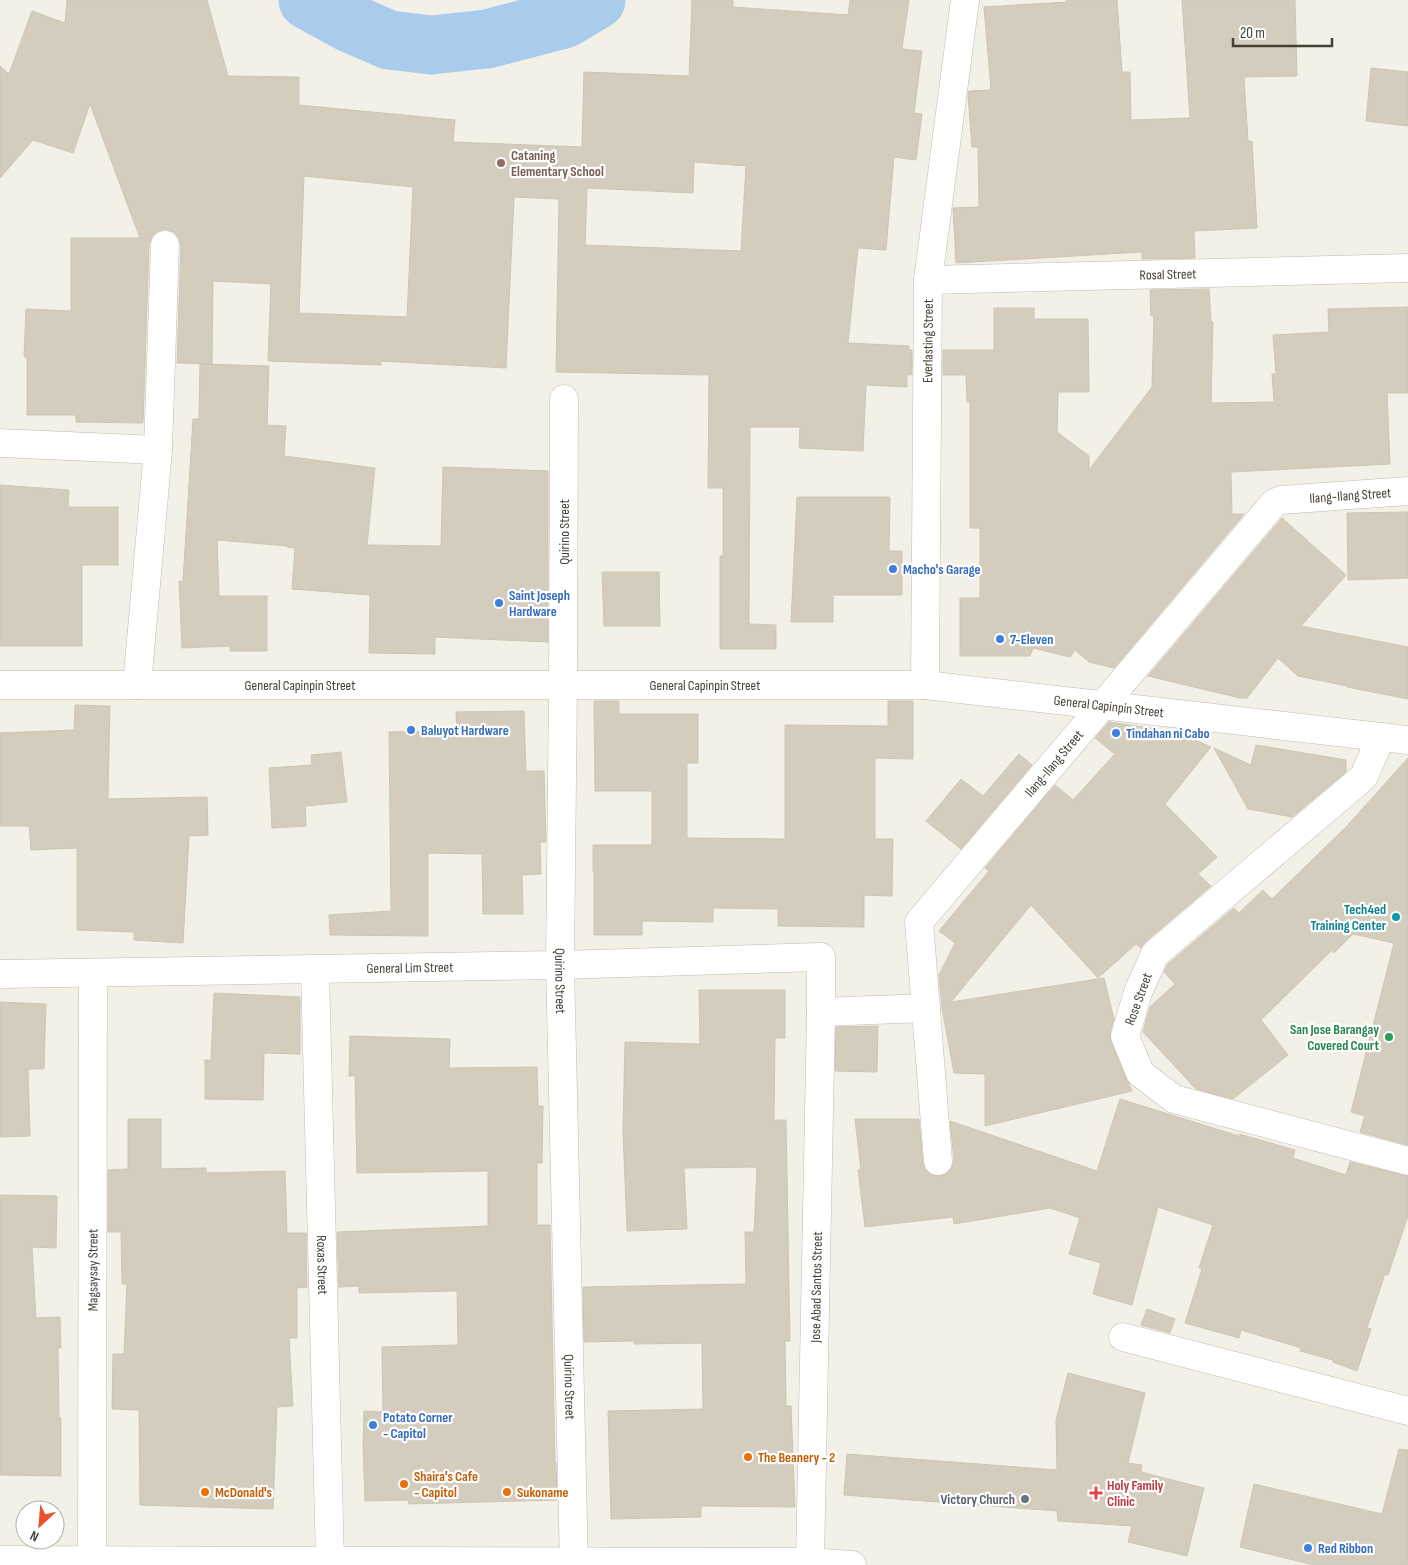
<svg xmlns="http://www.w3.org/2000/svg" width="1408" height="1565" font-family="'Sofia Sans Condensed',sans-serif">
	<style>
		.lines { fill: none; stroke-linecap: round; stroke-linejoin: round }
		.river { stroke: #a9ccec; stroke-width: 59 }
		.building { fill: #d4cdbe; stroke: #cec5b2; fill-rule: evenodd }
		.minor-casing { stroke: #c1bcae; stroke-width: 29 }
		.minor { stroke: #fff; stroke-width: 28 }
		.education-dot { fill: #8d6e63; stroke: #fff; stroke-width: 2 }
		.shop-dot { fill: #3f7fe0; stroke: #fff; stroke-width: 2 }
		.culture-dot { fill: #0f9aa8; stroke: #fff; stroke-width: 2 }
		.leisure-dot { fill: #2e9e5b; stroke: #fff; stroke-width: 2 }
		.food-dot { fill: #e8710a; stroke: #fff; stroke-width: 2 }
		.health-dot { fill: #e0444e; stroke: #fff; stroke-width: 2 }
		.worship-dot { fill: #6b7280; stroke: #fff; stroke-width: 2 }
		.labels { text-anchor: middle; stroke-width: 4.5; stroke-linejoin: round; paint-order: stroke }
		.education-label { font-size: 14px; font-weight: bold; fill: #785e54; stroke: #fff; text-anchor: start }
		.street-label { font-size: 14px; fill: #464137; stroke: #fff }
		.shop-label { font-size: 14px; font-weight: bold; fill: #366cbe; stroke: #fff; text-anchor: start }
		.culture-label { font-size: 14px; font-weight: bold; fill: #0d838f; stroke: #fff; text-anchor: end }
		.leisure-label { font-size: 14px; font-weight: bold; fill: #27864d; stroke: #fff; text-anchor: end }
		.food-label { font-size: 14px; font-weight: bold; fill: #c56008; stroke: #fff; text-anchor: start }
		.health-label { font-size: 14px; font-weight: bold; fill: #be3a42; stroke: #fff; text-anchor: start }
		.worship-label { font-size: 14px; font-weight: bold; fill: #5b616d; stroke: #fff; text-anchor: end }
	</style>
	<rect width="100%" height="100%" fill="#f3f0e8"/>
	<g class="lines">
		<polyline class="river" points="308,0 352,24 389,40 431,45 487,39 564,19 596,0"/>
	</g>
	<g class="building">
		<path d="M67,0h140l21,76 71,1v28l156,15 -2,22 129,5 2,-75 105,4 3,-76h41v7l115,8 2,-15h59l-7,49 20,2 -8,62 8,1 -6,46 -22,-3 -8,93 -28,-2 -10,95 61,3v4h3v25h-5v12l-41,-2 -3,66 -64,-3 1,-21h-50l-1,197 27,1v24h-56v-93h3v-68h-15l1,-113 -153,-3 3,-173 -45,-2 -8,171 -125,-7v4l-113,-4 3,-77 -58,-3 -1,83 -35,-1 4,-117 -2,-8 -5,-6 -9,-3 -7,2 -6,5 -3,8 -6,179 -67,-1v-7h-49v-58h-3l2,-48 45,2v-73h69l-50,-134 -17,49 -40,-13 -33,38v-112l9,8 23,-63 33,12zM694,162l52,4 -5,85 -156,-6 2,-57 106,5zM304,176l109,11 -6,130 -108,-4z"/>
		<polygon points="1066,0 1117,0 1122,72 1130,72 1131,120 1190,118 1182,0 1295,0 1297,76 1244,77 1248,141 1252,141 1257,228 1194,231 1195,258 1142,259 1142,252 956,263 953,208 979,207 978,147 972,147 968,95 969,91 991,90 984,7 1067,2"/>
		<polygon points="1371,68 1408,72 1408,126 1366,121"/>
		<polygon points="1209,289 1211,322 1213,322 1211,403 1274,402 1272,374 1276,374 1273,335 1329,332 1328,309 1408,307 1408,393 1387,393 1390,464 1231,472 1232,514 1244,514 1114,668 1089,662 1075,650 1070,657 1033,648 1030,656 960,656 960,598 980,598 980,528 970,528 970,402 967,402 966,375 943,375 943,350 994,350 994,308 1034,308 1034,319 1088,319 1089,392 1058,392 1057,432 1089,456 1089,470 1152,387 1154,316 1151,316 1150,290"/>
		<polygon points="200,364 269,366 267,425 286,426 284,456 375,468 367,545 441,546 443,467 548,471 548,642 435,637 435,654 369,653 370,595 292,589 295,548 287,547 288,546 217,540 219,596 267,596 267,651 230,651 230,646 182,648 179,581 183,581 193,419 199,419"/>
		<polygon points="0,485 69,490 68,507 118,507 118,565 82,565 82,646 0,646"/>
		<polygon points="797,497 890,497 889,551 902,551 902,595 833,595 833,622 791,622"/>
		<polygon points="1408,512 1408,578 1348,580 1347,513"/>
		<polygon points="1282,518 1346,575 1301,626 1408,647 1408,699 1347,687 1347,686 1298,676 1278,658 1247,698 1240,698 1148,676"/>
		<polygon points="602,572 659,572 660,626 604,626"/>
		<polygon points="594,701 619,701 619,714 698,714 698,763 687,763 687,838 785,839 785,725 888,726 888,701 913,701 913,759 875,758 875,839 893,839 892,896 864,895 864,927 778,926 778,909 713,908 713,922 642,921 642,935 594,935 594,871 593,871 593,845 652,845 652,791 595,791"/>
		<polygon points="75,705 110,706 108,799 207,797 208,835 189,836 183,943 134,940 134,932 77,930 77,848 31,850 29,826 0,826 0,733 74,730"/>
		<polygon points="524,711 526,771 544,771 546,842 540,842 541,874 522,875 523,914 483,914 482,854 428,853 428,936 330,935 329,915 391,911 389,732 457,731 456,712"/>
		<polygon points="1109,722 1177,732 1211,747 1165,804 1217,857 1198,874 1211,886 1145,942 1141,948 1136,944 1098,978 1031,905 951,1002 1104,978 1114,1019 1110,1032 1111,1042 1132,1091 985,1126 985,1074 954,1073 942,1008 939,975 955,943 939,931 989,871 985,868 1055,785 1073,800 1115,754 1095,738"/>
		<polygon points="1256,745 1346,760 1346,772 1292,817 1248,809 1214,748 1251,765"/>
		<polygon points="341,752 347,802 305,806 306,826 272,828 269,768 312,765 311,755"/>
		<polygon points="1019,754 1032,765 961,849 926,821 961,779 983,796"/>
		<polygon points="1408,758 1408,1145 1360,1132 1365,1116 1351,1112 1394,943 1353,934 1334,953 1332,950 1261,1020 1288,1055 1233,1099 1196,1089 1143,1032 1150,1007 1175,984 1164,972 1168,964 1234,908 1239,913 1263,890 1272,899 1346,827"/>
		<polygon points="699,990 785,990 785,1038 775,1038 774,1120 786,1120 790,1341 785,1341 786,1406 791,1406 795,1507 701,1506 701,1517 611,1519 608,1411 703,1409 702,1343 634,1344 634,1341 584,1342 583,1287 746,1284 745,1232 754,1232 757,1167 684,1168 687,1229 627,1231 623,1130 625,1042 700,1044"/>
		<polygon points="214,993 300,997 300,1054 264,1053 263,1100 205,1099 205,1060 211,1060"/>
		<polygon points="0,1002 46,1004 44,1069 28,1069 30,1136 0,1137"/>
		<polygon points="878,1026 877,1072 835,1071 836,1027"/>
		<polygon points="350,1036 450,1039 449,1068 537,1067 538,1106 543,1106 542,1163 537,1163 537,1225 550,1225 555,1463 556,1463 557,1500 409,1504 408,1500 365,1501 363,1443 364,1411 383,1412 382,1347 458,1345 457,1291 359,1293 359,1286 339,1287 337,1232 488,1226 488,1171 357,1173 355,1076 349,1076"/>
		<polygon points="1120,1099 1242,1137 1239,1134 1295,1150 1293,1158 1346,1175 1350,1162 1408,1176 1408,1216 1388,1275 1385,1274 1367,1328 1371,1329 1357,1371 1333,1362 1333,1360 1300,1351 1301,1348 1241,1330 1239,1338 1185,1323 1202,1269 1199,1268 1213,1225 1158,1207 1132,1305 1093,1294 1101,1263 1069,1254 1080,1218 1050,1208 954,1224 953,1217 865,1227 858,1170 861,1170 855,1119 919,1119 923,1163 925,1170 932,1175 940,1176 946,1174 952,1167 954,1160 950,1121 1097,1171"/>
		<polygon points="128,1119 161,1119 161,1169 206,1168 206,1173 285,1171 287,1233 306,1233 307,1287 297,1288 297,1338 289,1338 293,1406 277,1407 273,1509 140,1505 139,1410 112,1409 113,1354 124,1354 127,1284 122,1284 121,1232 108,1232 108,1170 128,1169"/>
		<polygon points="0,1195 57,1196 56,1248 32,1247 36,1318 60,1317 61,1348 58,1348 59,1418 61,1418 61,1476 0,1475"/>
		<polygon points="1147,1309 1175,1319 1170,1333 1141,1325"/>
		<polygon points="1068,1373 1145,1393 1128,1463 1142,1465 1141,1472 1204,1488 1187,1556 1128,1542 1132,1526 1058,1521 1057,1511 844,1495 847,1454 1057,1470 1056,1420"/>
		<polygon points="1399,1449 1408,1450 1408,1565 1314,1565 1240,1547 1254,1484 1382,1514"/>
	</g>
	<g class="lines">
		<defs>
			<g id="minor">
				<path id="s1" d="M928,280l480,-12"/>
				<path id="s2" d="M564,399l-1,286 -3,280 14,600"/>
				<polyline points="0,443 158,450"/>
				<path id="s3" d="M0,685h925l483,55"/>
				<polyline points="137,685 158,450 165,245"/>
				<path id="s4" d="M925,685l3,-405 37,-280"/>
				<polyline points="1381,737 1364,776 1360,780 1155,954 1138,992 1125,1036 1140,1073 1174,1099 1408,1161"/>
				<path id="s5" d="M315,970l15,591"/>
				<path id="s6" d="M0,974l560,-9 261,-8v55l-11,550"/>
				<polyline points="821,1012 926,1008"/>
				<path id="s7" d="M938,1161l-19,-239 355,-419 7,-3 127,-9"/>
				<polyline points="1123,1337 1408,1411"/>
				<polyline points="0,1560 810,1562 852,1565"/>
				<path id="s8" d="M92,1565l1,-591"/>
			</g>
		</defs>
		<use href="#minor" class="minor-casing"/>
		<use href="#minor" class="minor"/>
	</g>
	<circle class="education-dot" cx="501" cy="163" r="5"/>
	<g class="shop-dot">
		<circle cx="893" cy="569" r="5"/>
		<circle cx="499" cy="603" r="5"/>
		<circle cx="1000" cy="639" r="5"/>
		<circle cx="411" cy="730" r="5"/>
		<circle cx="1116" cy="733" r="5"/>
		<circle cx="373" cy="1425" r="5"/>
		<circle cx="1308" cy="1548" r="5"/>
	</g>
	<circle class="culture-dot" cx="1396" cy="917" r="5"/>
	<circle class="leisure-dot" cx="1389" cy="1037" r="5"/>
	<g class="food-dot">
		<circle cx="748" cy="1457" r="5"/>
		<circle cx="404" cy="1484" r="5"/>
		<circle cx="205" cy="1492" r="5"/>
		<circle cx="507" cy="1492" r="5"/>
	</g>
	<path class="health-dot" d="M1093.5 1485.5h5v5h5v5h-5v5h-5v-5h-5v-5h5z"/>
	<circle class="worship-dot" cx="1025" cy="1499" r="5"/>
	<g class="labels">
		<g class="education-label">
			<text x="511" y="160">Cataning<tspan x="511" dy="16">Elementary School</tspan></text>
		</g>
		<g class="street-label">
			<text dy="5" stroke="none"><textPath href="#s1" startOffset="240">Rosal Street</textPath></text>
			<text dy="5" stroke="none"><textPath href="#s4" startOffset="344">Everlasting Street</textPath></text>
			<text dy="5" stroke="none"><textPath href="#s7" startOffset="866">Ilang-Ilang Street</textPath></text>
			<text transform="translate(564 532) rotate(-90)" y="5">Quirino Street</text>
			<text dy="5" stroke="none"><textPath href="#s3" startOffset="300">General Capinpin Street</textPath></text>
			<text dy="5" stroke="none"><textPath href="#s3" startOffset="705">General Capinpin Street</textPath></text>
			<text dy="5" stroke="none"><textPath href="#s3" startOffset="1110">General Capinpin Street</textPath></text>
			<text dy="5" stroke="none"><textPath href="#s7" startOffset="448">Ilang-Ilang Street</textPath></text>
			<text dy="5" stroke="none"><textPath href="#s6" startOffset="410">General Lim Street</textPath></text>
			<text dy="5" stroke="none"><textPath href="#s2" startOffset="582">Quirino Street</textPath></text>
			<text transform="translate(1138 999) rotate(-70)" y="5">Rose Street</text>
			<text dy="5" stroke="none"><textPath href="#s5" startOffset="295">Roxas Street</textPath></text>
			<text dy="5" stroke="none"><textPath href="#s8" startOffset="295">Magsaysay Street</textPath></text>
			<text transform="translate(816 1287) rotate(-89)" y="5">Jose Abad Santos Street</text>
			<text dy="5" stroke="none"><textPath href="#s2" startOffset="988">Quirino Street</textPath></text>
		</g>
		<g class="shop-label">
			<text x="903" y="574">Macho's Garage</text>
			<text x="509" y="600">Saint Joseph<tspan x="509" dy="16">Hardware</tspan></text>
			<text x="1010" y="644">7-Eleven</text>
			<text x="421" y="735">Baluyot Hardware</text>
			<text x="1126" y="738">Tindahan ni Cabo</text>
			<text x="383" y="1422">Potato Corner<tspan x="383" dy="16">- Capitol</tspan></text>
			<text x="1318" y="1553">Red Ribbon</text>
		</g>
		<g class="culture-label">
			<text x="1386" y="914">Tech4ed<tspan x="1386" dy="16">Training Center</tspan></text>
		</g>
		<g class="leisure-label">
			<text x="1379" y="1034">San Jose Barangay<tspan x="1379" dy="16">Covered Court</tspan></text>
		</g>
		<g class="food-label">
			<text x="758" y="1462">The Beanery - 2</text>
			<text x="414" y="1481">Shaira's Cafe<tspan x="414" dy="16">- Capitol</tspan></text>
			<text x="215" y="1497">McDonald's</text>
			<text x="517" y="1497">Sukoname</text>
		</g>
		<g class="health-label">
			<text x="1107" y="1490">Holy Family<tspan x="1107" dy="16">Clinic</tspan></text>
		</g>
		<g class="worship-label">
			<text x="1015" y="1504">Victory Church</text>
		</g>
	</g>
	<g transform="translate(40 1525) rotate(206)"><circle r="24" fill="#ffffff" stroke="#b5b3af"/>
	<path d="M0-4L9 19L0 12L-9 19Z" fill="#ec5127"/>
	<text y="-8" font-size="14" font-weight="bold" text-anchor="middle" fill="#464137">N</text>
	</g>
	<path d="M1233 38v8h99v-8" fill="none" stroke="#464137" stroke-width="2.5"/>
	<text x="1240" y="38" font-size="15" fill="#464137" stroke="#ffffff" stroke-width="4" paint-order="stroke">20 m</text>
</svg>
